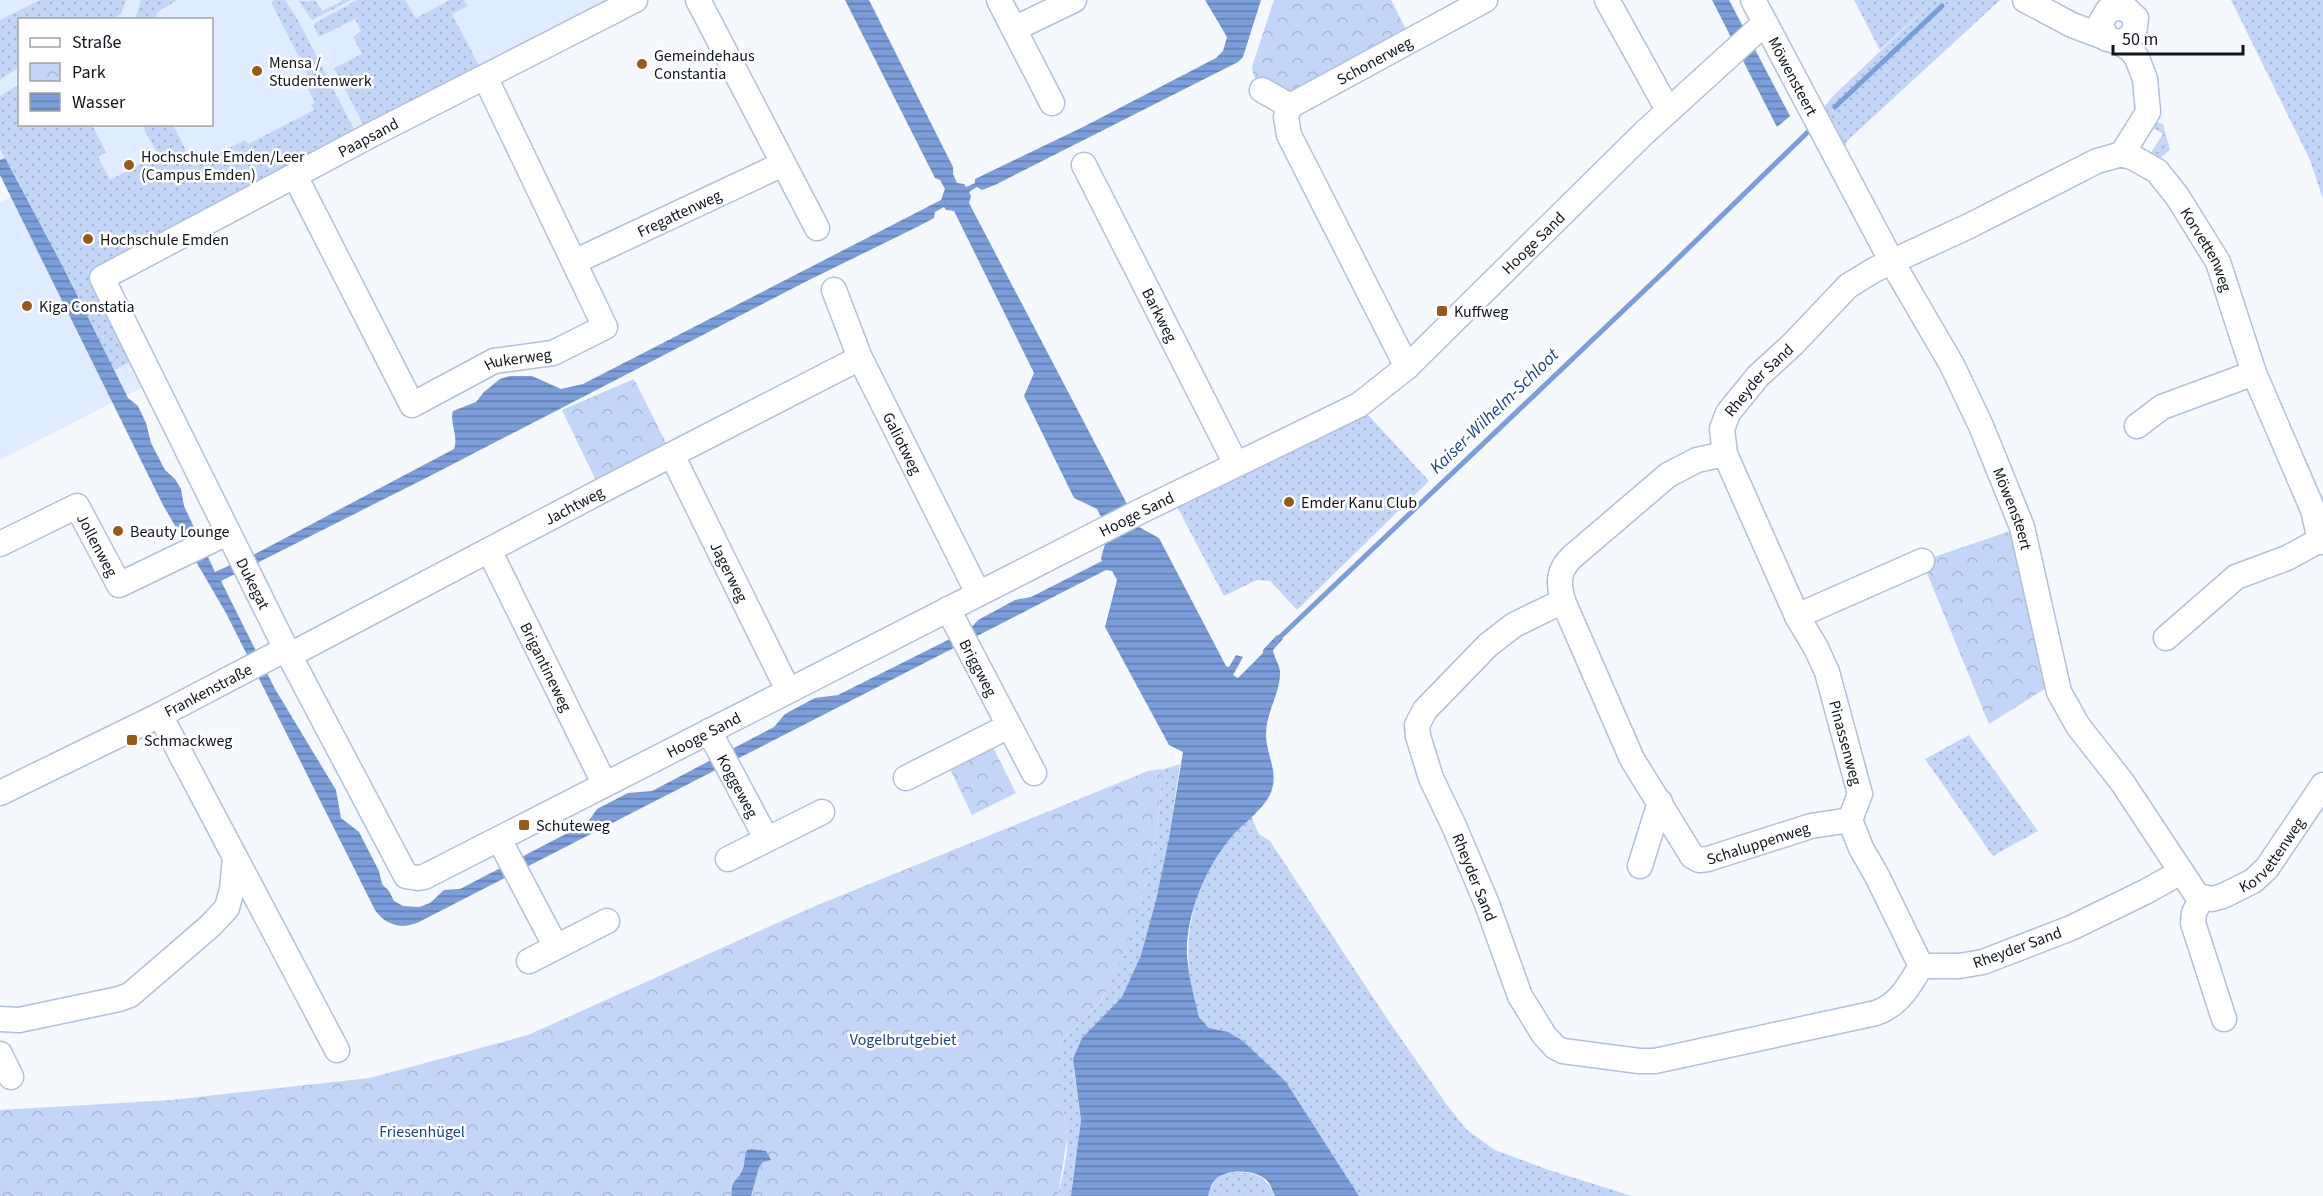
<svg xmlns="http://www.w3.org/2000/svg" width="2323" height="1196" font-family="'Source Sans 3',sans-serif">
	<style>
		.built { fill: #e0ecff; fill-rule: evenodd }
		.grass { fill: url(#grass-dots) }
		.park { fill: url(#park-crowns) }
		.water { fill: url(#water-rules); fill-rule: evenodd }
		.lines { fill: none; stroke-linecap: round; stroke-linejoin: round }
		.stream { stroke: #7b9dd9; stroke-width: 5 }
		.minor-casing { stroke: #b2c0d9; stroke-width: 27 }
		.minor { stroke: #fff; stroke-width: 24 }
		.poi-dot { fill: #965a1c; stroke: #fff; stroke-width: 2 }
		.labels { text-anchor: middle; stroke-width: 5; stroke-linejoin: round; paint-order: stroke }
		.poi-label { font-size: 16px; fill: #11161e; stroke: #fff; text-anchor: start }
		.street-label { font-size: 16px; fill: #11161e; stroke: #fff }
		.park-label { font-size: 16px; fill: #1d438b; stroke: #fff }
		.water-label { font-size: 18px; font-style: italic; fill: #1d428a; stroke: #fff }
	</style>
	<defs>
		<pattern id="grass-dots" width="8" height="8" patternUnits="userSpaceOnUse" patternTransform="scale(1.5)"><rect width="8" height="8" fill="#c3d6f8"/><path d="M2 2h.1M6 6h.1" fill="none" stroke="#a6b7d4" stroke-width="1.8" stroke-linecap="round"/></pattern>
		<pattern id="park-crowns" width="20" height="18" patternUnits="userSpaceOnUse" patternTransform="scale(1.5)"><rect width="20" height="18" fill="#c3d6f8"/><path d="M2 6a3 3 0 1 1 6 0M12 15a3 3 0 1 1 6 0" fill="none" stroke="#a6b7d4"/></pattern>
		<pattern id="water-rules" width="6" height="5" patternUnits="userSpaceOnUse" patternTransform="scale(1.5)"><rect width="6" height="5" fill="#7b9dd9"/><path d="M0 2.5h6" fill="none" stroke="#637faf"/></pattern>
	</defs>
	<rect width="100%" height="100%" fill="#f5f8fd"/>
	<path class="built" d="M0,0h635l-533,278 51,104 -153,78v-257l17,-10 -17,-32zM20,20h192v104h-192z"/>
	<g class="grass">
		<polygon points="40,0 126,0 121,14 114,19 20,20 19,67 0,80 0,20"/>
		<polygon points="141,0 176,0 176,1 159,11 154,19 135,20"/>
		<polygon points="275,0 285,0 299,22 360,141 102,278 141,356 114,370 63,267 0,149 0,96 19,85 20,124 92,125 106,152 98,157 110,180 158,155 142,125 173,125 194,166 245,140 248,144 314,110 311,105 315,103 303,78 308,75 271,2"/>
		<polygon points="298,0 307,2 315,0 322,11 341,2 341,0 351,0 312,20"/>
		<polygon points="357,0 405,0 416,18 450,0 464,0 468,6 452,14 485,77 369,136 334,68 362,54 353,37 361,31 355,19 319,37 314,26 315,23"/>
		<polygon points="1854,0 2000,0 1848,140 1838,159 1816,117 1833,96 1930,4 1880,50"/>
		<polygon points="2231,0 2323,0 2323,199 2310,160"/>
		<polygon points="2157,122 2163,124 2170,150 2160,158 2149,161 2150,154 2163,134 2154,128 2153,124"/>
		<polygon points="1359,405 1429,481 1297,610 1270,581 1257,580 1224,596 1172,497"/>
		<polygon points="1969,735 2038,831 1993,856 1925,759"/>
		<path d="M1180,764l-11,74 -13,62 -15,55 -19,42 -40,41 -8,32 7,50 -10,76h-13c4,-19 10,-39 9,-59 -1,-24 -14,-69 -7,-91 4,-13 32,-31 42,-47 32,-58 61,-163 59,-229z"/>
		<path d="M1251,816l8,18 11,7 114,173 63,91 20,25 28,20 51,19 86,27h-273l-73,-114 -77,-54c-13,-10 -15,-27 -18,-42 -11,-63 11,-128 60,-170z"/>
		<path d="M1237,1172c22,1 28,5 38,24h-67c5,-18 12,-22 29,-24z"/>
	</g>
	<g class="park">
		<path d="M1274,0h117l21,41 -122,65c-18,-10 -35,-16 -38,-39z"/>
		<polygon points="634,379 672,455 601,491 562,410"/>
		<polygon points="2022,527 2056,682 1989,724 1922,561"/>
		<polygon points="992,745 1016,793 972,815 949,767"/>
		<path d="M1161,769c2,64 -27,177 -60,231 -10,17 -33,29 -41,45 -1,3 -1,9 -2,13l9,80 -9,58h-1058v-86l171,-10 199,-22 158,-43 287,-129 333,-135z"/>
	</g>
	<g class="water">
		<path d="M845,0h24l84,167v7l4,9 7,1 2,3 9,-4v-4l108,-52 133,-69 7,-7 4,-14 -22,-37h56l-18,57 -5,5 -243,123 -13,5 -5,-3 -8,5 2,4 -2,7 170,324 20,11 67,128 3,1 7,-12 7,2 -10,18 5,3 25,-25v-3l14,-15 6,4 -10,11c1,7 6,14 7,21 1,21 -14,41 -14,63 0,21 13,37 5,58 -5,15 -28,32 -39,44 -26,31 -46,77 -45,118 1,21 7,43 12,63l10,11 19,4 15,9 43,41 73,114h-84c-2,-4 -4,-9 -6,-13 -10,-14 -41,-15 -53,-4 -5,4 -6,11 -8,17h-137l10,-76 -8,-61 9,-21 40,-41 19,-42 15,-55 13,-62 14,-86 -14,-7 -64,-118 12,-47 -5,-9 -6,-1 -687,352c-17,8 -34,3 -44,-12l-149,-297 -63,-108 -163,-330v-15l5,-2 58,109 65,131 10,8 8,17 5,20 14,27 10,9 6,10 3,17 31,66 42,-19 197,-104c5,-13 -5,-26 -1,-38l23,-9 8,-10 16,-13 10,-3h22l29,13 22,-5 358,-184 4,-11 -5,-9 -5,-2zM944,207l2,3 8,1 80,162 -10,23 50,102 23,11 16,31 -8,4 -4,14 1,3 -71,36 -16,3 -37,20 -8,9 -132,66 -23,3 -30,16 -11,13 -122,64 -24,2 -31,16 -10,14 -127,66 -16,1 -14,13 -11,4 -16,-1 -9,-5 -5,-10 -7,-7 -3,-13 -20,-39 -18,-14 -5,-28 -61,-101 -54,-108 207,-104 379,-196 110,-54 17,-9 1,-6z"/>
		<polygon points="1712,0 1729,0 1790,116 1777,127"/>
		<path d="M752,1149l14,2 5,9 -8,2 -4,5 -8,29h-19c-2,-16 6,-15 11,-27 2,-6 1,-12 4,-19z"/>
	</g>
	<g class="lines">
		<g class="stream">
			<polyline points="1835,107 1942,6"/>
			<polyline points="1277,640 1669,267 1813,127"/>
		</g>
		<defs>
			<g id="minor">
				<path id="s1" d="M635,0l-266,136 -267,142 184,371 120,227 12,2 6,-1 715,-365 220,-107 48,-38 237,-234 121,-110"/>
				<polyline points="698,0 817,228"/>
				<polyline points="999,0 1052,103"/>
				<polyline points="1607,0 1668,110"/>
				<path id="s2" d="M1753,0l139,262 60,103 29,61 41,101 37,165 19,34 44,56 74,112 6,3 -8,16 -1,10 31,96"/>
				<polyline points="2025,0 2072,25 2120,43 2130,49 2137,58 2145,79 2148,112 2122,154"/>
				<polyline points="1014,29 1074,0"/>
				<polyline points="2107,39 2100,24 2108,10 2124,7 2136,18 2134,34 2120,43"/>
				<path id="s3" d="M1262,90l28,16 195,-106"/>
				<polyline points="1290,106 1286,117 1289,135 1407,367"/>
				<path id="s4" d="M1084,165l152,299"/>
				<path id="s5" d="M295,176l117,229 82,-44 59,-8 52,-26 -120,-250"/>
				<path id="s6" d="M574,262l209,-98"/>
				<path id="s7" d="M834,290l26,68 118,235"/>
				<polyline points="2137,426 2162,407 2254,373"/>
				<path id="s8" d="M1725,454l72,162 19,32 11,24 33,122 -10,26 11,28 16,28 44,90"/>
				<path id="s9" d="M672,455l116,235"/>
				<path id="s10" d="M0,544l77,-38 42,79 108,-52"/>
				<path id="s11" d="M489,550l115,233"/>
				<path id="s12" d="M1563,601l69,158 60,97 7,4 9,-1 103,-33 39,-6"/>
				<path id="s13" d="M948,609l86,164"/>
				<polyline points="1797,616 1922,561"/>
				<polyline points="2166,638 2236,577 2287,558 2320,540"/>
				<path id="s14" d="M290,655l311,-164 259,-133"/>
				<path id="s15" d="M709,731l57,107"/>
				<polyline points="906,778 1009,726"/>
				<path id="s16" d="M0,793l160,-78 126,-66"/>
				<polyline points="499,839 556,947"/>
				<polyline points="235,857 337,1050"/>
				<polyline points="728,859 822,812"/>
				<polyline points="1640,866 1660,802"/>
				<path id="s17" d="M2181,872l-36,20 -74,36 -88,34 -24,4h-38c-12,20 -22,39 -45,47l-221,48h-16l-76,-10 -8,-4 -11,-12 -24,-39 -33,-92 -33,-78 -23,-48 -13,-42 -1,-11 8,-15 63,-65 26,-20 49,-24c-5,-18 -5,-31 9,-44l96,-82 29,-15 28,-6 -3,-25 6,-16 30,-37 35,-32 55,-58 26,-16 95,-44 128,-65 25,-7 12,4 23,13 20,25 41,66 36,111 59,137 7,30 3,2"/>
				<path id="s18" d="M2202,897l10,2 11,-3 30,-15 14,-13 56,-83"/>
				<polyline points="529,961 607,921"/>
				<polyline points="0,1019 19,1020 119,999 130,995 210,926 227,908 232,889 235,857 160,715"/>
				<polyline points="0,1054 11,1077"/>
			</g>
		</defs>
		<use href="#minor" class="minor-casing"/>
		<use href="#minor" class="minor"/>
	</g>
	<g class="poi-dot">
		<circle cx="642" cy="64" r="6"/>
		<circle cx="257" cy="71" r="6"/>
		<circle cx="129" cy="165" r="6"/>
		<circle cx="88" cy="239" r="6"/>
		<circle cx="27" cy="306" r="6"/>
		<rect x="1436" y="305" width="12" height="12" rx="3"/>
		<circle cx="1289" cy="502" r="6"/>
		<circle cx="118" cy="531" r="6"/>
		<rect x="126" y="734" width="12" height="12" rx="3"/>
		<rect x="518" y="819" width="12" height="12" rx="3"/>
	</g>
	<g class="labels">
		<g class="poi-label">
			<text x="654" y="61">Gemeindehaus<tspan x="654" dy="18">Constantia</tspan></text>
			<text x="269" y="68">Mensa /<tspan x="269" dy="18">Studentenwerk</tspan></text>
			<text x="141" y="162">Hochschule Emden/Leer<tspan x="141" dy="18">(Campus Emden)</tspan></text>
			<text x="100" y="245">Hochschule Emden</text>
			<text x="39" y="312">Kiga Constatia</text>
			<text x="1454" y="317">Kuffweg</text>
			<text x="1301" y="508">Emder Kanu Club</text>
			<text x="130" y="537">Beauty Lounge</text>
			<text x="144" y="746">Schmackweg</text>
			<text x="536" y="831">Schuteweg</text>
		</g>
		<g class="street-label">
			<text dy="6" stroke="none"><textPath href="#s3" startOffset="128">Schonerweg</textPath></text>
			<text dy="6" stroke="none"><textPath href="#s2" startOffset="86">Möwensteert</textPath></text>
			<text transform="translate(368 137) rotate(-28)" y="6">Paapsand</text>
			<text dy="6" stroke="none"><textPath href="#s6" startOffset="116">Fregattenweg</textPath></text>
			<text dy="6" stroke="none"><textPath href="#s1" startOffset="2576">Hooge Sand</textPath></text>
			<text dy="6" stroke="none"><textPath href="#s17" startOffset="2112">Korvettenweg</textPath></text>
			<text dy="6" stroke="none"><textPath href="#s4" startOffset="168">Barkweg</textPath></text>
			<text dy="6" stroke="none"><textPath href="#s5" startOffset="374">Hukerweg</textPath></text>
			<text dy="6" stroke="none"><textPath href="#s17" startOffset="1545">Rheyder Sand</textPath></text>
			<text dy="6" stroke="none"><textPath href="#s7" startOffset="168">Galiotweg</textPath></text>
			<text dy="6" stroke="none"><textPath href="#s14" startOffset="321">Jachtweg</textPath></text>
			<text dy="6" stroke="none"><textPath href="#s2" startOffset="572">Möwensteert</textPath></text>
			<text dy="6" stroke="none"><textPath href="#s1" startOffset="2090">Hooge Sand</textPath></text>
			<text dy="6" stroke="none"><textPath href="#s10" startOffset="130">Jollenweg</textPath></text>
			<text dy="6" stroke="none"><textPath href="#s9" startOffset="130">Jagerweg</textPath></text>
			<text dy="6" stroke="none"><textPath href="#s1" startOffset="942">Dukegat</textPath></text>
			<text dy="6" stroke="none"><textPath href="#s11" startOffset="130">Brigantineweg</textPath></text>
			<text dy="6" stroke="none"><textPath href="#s13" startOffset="66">Briggweg</textPath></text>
			<text dy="6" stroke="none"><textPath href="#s16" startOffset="232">Frankenstraße</textPath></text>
			<text dy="6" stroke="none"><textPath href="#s1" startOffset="1604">Hooge Sand</textPath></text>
			<text dy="6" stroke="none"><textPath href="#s8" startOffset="314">Pinassenweg</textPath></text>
			<text dy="6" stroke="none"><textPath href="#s15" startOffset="62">Koggeweg</textPath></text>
			<text dy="6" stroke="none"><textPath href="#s12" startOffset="356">Schaluppenweg</textPath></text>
			<text dy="6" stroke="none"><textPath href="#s18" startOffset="87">Korvettenweg</textPath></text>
			<text transform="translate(1475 877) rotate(68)" y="6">Rheyder Sand</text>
			<text transform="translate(2017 947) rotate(-20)" y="6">Rheyder Sand</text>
		</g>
		<g class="park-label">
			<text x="903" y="1045">Vogelbrutgebiet</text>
			<text x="422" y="1137">Friesenhügel</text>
		</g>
		<g class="water-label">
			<text transform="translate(1494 411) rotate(-44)" y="6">Kaiser-Wilhelm-Schloot</text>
		</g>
	</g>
	<rect x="18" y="18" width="195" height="108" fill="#ffffff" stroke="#a0a2a5" stroke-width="1.5"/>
	<rect x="30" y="38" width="30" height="9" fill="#ffffff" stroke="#a0a2a5" stroke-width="1.5"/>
	<text x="72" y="48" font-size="18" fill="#11161e">Straße</text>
	<rect x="30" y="63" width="30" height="18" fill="url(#park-crowns)" stroke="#a0a2a5" stroke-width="1.5"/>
	<text x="72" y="78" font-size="18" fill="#11161e">Park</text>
	<rect x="30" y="93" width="30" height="18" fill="url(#water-rules)" stroke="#a0a2a5" stroke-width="1.5"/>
	<text x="72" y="108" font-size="18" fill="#11161e">Wasser</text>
	<path d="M2113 45v9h130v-9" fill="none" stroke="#11161e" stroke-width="3"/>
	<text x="2122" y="45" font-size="18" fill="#11161e" stroke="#ffffff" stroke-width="4.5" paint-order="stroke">50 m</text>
</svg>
